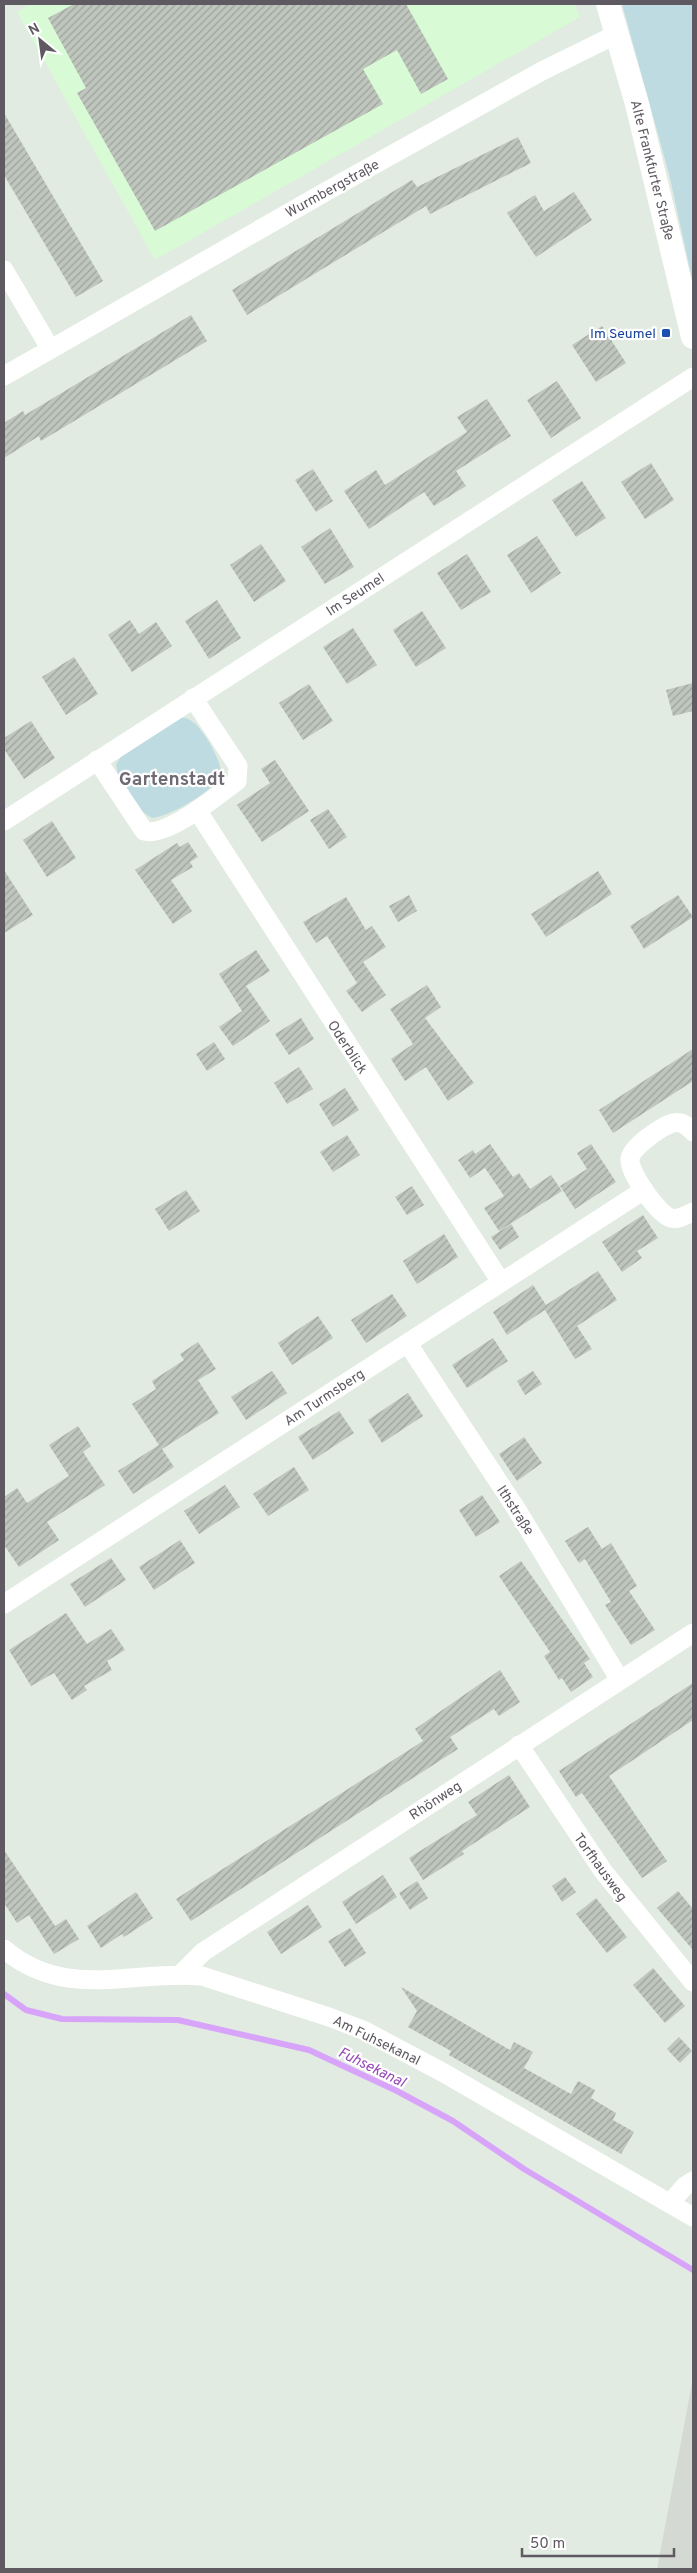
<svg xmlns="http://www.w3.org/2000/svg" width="697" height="2573" font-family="Overpass,sans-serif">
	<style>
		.commercial { fill: #d8fbd6 }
		.industrial { fill: #d4dad3 }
		.grass { fill: #bfdbe2 }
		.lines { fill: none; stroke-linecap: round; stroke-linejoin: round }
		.stream { stroke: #d8a4f9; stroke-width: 6 }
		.building { fill: url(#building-hatch) }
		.minor { stroke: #fff; stroke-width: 19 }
		.tertiary { stroke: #fff; stroke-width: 24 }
		.transit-dot { fill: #1a4fb4; stroke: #fff; stroke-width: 2 }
		.labels { text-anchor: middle; stroke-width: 4.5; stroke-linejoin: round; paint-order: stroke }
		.street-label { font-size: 14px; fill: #5f5961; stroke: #fff }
		.transit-label { font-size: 14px; fill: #164399; stroke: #fff; text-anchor: end }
		.water-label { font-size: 15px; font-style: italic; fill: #9749b9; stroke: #fff }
		.district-label { font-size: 19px; font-weight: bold; fill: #706b73; stroke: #fff }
	</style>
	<defs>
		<pattern id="building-hatch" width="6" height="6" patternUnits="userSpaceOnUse" patternTransform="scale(1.25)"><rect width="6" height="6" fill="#bfc6bd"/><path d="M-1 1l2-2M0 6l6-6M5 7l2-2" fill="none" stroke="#9ea49d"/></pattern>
	</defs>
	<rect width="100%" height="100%" fill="#e1ebe1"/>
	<polygon class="commercial" points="30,4 575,4 580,17 155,260 17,12"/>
	<polygon class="industrial" points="693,2378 693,2569 657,2569"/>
	<g class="grass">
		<polygon points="622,4 693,4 693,283 669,174"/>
		<path d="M176,718c4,0 9,-1 12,1 13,4 35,44 33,56 -7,16 -52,42 -69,43l-12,-8 -22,-35 -2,-11 7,-10z"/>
	</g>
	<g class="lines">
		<polyline class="stream" points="4,1994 26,2010 62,2019 178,2020 309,2050 397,2091 453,2121 524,2169 693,2270"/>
	</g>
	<g class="building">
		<polygon points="74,4 406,4 448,79 421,94 397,50 363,69 383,104 155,231 77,93 86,88 48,18"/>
		<polygon points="4,113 103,281 76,297 4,175"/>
		<polygon points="518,137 531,163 430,214 426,206 247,315 232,290 412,180 417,187"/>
		<polygon points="574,192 592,220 536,257 507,213 535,195 544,211"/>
		<polygon points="191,315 207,341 41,441 39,436 4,458 4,423 23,411 25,415"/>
		<polygon points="602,326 626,363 596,382 572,345"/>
		<polygon points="557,381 581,418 551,438 527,400"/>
		<polygon points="487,399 511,436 456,471 466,486 434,506 424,492 369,529 344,491 376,470 385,485 467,432 457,417"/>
		<polygon points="651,463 674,500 645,519 621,482"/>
		<polygon points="313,469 333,501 316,512 295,480"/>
		<polygon points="582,481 606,518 576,537 552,500"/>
		<polygon points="330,528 354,567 325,584 301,547"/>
		<polygon points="537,536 561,573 531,593 507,555"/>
		<polygon points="261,544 286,581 254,602 230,565"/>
		<polygon points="467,554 491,592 461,610 437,573"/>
		<polygon points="217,600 241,638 209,659 185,621"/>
		<polygon points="422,611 446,648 416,667 393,630"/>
		<polygon points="130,620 139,634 156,622 172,646 132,672 108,635"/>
		<polygon points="353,628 377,665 347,684 323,647"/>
		<polygon points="74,657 98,694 66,715 42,677"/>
		<polygon points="693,683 693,711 673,716 666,690"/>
		<polygon points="309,684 333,721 303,740 279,703"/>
		<polygon points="31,721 55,758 24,779 4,749 4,738"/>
		<polygon points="275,760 309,811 262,842 237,805 270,783 261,769"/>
		<polygon points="328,809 347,837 329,849 310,820"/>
		<polygon points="52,821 76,858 47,877 23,840"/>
		<polygon points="188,842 198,857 190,862 193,867 171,880 192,911 173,924 135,870 177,843 180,847"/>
		<polygon points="4,870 33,915 4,933"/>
		<polygon points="598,871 612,894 546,937 531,914"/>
		<polygon points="409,895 417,911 398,922 389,906"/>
		<polygon points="678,895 693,917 644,949 630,926"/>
		<polygon points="346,897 366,930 372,926 386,947 363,962 386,995 362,1012 346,991 357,983 327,936 316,943 303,922"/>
		<polygon points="256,950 270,971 246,986 270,1021 233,1046 219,1027 242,1011 219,974"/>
		<polygon points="427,985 441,1007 425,1018 474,1083 448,1101 426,1067 405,1081 391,1059 413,1044 390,1009"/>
		<polygon points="301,1018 314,1039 289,1055 275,1034"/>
		<polygon points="214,1042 225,1059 207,1071 196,1054"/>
		<polygon points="693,1049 693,1081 613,1133 599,1110"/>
		<polygon points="299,1067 313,1089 287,1104 274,1083"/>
		<polygon points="345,1088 359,1110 333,1127 319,1104"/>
		<polygon points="347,1135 360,1155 333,1172 320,1152"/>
		<polygon points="490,1144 513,1177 519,1173 530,1189 551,1175 562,1191 499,1231 484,1208 504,1196 485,1168 470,1178 458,1160 473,1150 475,1154"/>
		<polygon points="591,1144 616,1182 575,1209 560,1186 587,1169 577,1153"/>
		<polygon points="412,1186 424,1205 407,1215 395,1197"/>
		<polygon points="186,1190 200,1211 169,1231 155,1209"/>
		<polygon points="643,1215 658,1238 637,1251 642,1258 622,1272 602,1242"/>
		<polygon points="511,1224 519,1237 500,1250 491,1237"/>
		<polygon points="444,1234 458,1257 417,1284 403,1261"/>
		<polygon points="598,1271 617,1300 577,1326 592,1349 575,1359 545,1310 507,1335 493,1312 533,1285 546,1305"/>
		<polygon points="392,1294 407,1316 366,1343 351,1320"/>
		<polygon points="318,1316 333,1338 292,1365 278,1343"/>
		<polygon points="493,1338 508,1361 467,1388 452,1365"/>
		<polygon points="198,1342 216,1369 198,1380 219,1413 162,1449 174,1467 133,1494 118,1471 159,1445 132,1404 156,1389 152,1381 184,1360 180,1354"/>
		<polygon points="272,1371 287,1393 246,1420 231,1397"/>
		<polygon points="533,1371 542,1384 525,1395 517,1381"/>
		<polygon points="408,1393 423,1416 382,1443 368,1420"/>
		<polygon points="339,1411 354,1433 313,1460 298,1437"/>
		<polygon points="78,1426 91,1446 83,1452 105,1485 47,1522 59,1540 19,1567 4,1545 4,1497 17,1488 27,1503 69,1476 49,1445"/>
		<polygon points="524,1437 542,1463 517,1481 499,1454"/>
		<polygon points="294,1467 309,1490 268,1516 253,1494"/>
		<polygon points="225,1485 240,1507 199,1534 184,1511"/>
		<polygon points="482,1495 500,1522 476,1537 459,1510"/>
		<polygon points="588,1527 602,1549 611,1543 637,1586 629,1591 655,1630 631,1645 605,1605 611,1602 585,1559 579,1563 565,1541"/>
		<polygon points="180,1540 195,1563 154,1590 139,1567"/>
		<polygon points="111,1558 126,1580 85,1607 70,1584"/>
		<polygon points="521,1561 590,1659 584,1663 593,1677 571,1692 562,1678 559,1680 544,1656 550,1652 499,1576"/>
		<polygon points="66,1613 87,1644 111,1629 125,1650 107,1661 112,1670 84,1686 87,1690 72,1700 54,1673 31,1686 9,1650"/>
		<polygon points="500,1670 520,1702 499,1716 494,1709 450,1737 458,1749 191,1921 176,1899 423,1741 415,1729"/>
		<polygon points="693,1683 693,1720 609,1776 667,1861 642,1878 582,1793 576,1797 559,1771"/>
		<polygon points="509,1775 530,1807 462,1851 464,1854 423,1880 409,1858 477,1815 468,1802"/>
		<polygon points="4,1850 55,1926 66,1919 79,1939 54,1954 29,1915 17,1923 4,1903"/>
		<polygon points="383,1875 397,1897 356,1924 342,1902"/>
		<polygon points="565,1877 576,1892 562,1902 552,1886"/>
		<polygon points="417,1881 428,1898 410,1910 399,1893"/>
		<polygon points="678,1891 693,1909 693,1950 657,1908"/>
		<polygon points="136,1892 153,1918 124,1937 122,1934 101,1948 87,1926"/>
		<polygon points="596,1898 627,1937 607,1953 576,1914"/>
		<polygon points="308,1905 322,1927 281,1954 267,1932"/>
		<polygon points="350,1928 366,1953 345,1967 328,1941"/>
		<polygon points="653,1968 685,2006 665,2023 633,1985"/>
		<polygon points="401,1987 510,2050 514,2042 533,2052 524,2068 571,2094 578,2081 595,2090 591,2098 616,2113 613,2120 634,2132 621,2154 449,2055 451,2051 408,2027 417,2011"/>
		<polygon points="679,2037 692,2051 680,2063 667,2049"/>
	</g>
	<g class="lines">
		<g class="minor">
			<polyline points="4,270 50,348"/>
			<polyline points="4,376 334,187 542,71 617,34"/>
			<path d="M97,760l47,71c23,7 74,-36 93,-50l1,-15 -45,-68"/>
			<polyline points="197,810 501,1282"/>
			<polyline points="4,821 693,377"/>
			<path d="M693,1132c-5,-6 -12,-11 -20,-9 -11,3 -42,24 -43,36 -1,14 28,55 41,59 8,2 15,-3 22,-6"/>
			<polyline points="408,1344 517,1510 620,1680"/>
			<polyline points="4,1604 644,1190"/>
			<polyline points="519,1745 603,1871 693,1982"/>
			<path d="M4,1949c61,52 127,21 198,27l127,41 34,13 81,43 249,144"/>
			<polyline points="181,1974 203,1952 693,1633"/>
			<polyline points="670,2203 685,2186 693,2181"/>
		</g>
		<polyline class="tertiary" points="608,4 637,104 693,337"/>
	</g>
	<rect class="transit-dot" x="661" y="328" width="10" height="10" rx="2.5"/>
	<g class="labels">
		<g class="street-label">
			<text transform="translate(653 170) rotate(76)" y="5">Alte Frankfurter Straße</text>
			<text transform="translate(332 188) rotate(-29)" y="5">Wurmbergstraße</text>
			<text transform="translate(355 594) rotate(-33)" y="5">Im Seumel</text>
			<text transform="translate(348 1047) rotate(57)" y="5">Oderblick</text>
			<text transform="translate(324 1397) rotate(-33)" y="5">Am Turmsberg</text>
			<text transform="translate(516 1510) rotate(57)" y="5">Ithstraße</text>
			<text transform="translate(435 1800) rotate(-33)" y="5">Rhönweg</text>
			<text transform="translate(601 1867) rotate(54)" y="5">Torfhausweg</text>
			<text transform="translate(377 2040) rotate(26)" y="5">Am Fuhsekanal</text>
		</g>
		<g class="transit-label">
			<text x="656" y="338">Im Seumel</text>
		</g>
		<g class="water-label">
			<text transform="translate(372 2067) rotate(26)" y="5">Fuhsekanal</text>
		</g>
		<g class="district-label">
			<text x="172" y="785">Gartenstadt</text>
		</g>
	</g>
	<rect width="697" height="2573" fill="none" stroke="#5f5961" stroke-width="10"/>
	<g transform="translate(40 40) rotate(331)" stroke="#ffffff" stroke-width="4" paint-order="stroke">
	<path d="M0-4L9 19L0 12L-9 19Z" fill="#5f5961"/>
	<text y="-8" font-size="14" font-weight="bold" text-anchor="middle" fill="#5f5961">N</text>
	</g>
	<path d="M522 2548v8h152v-8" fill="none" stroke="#5f5961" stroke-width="2.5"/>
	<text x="530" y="2548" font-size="15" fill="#5f5961" stroke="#ffffff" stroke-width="4" paint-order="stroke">50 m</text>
</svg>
